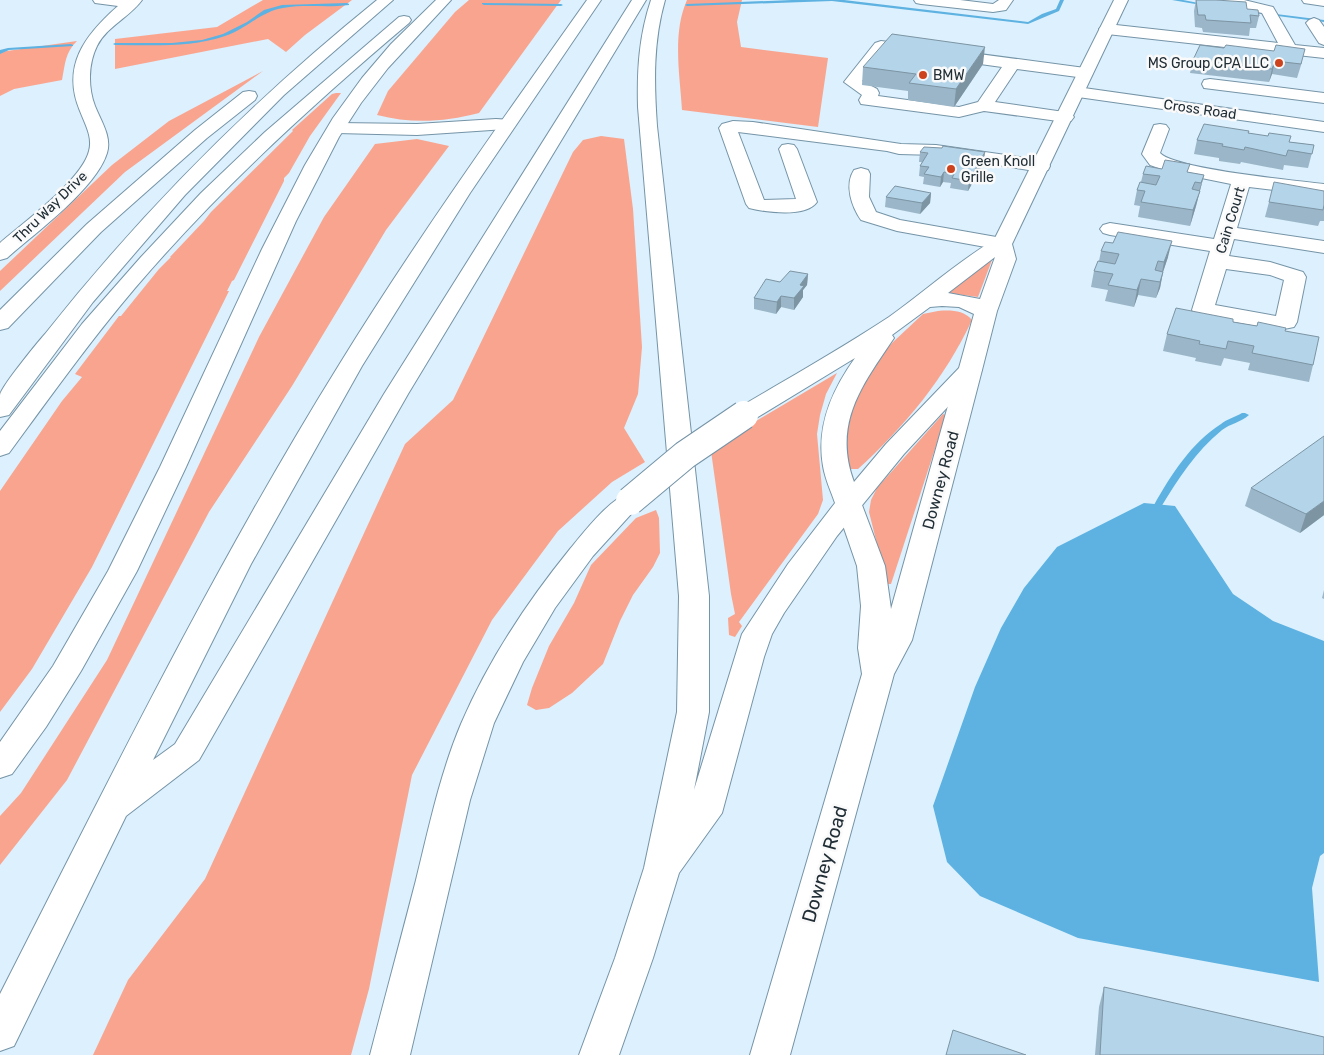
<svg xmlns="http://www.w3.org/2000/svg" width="1324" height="1055" font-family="Rubik,sans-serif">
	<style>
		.green { fill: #f9a48e }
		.forest { fill: #fba58f }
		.water { fill: #5db2e1 }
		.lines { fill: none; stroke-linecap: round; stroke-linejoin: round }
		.stream { fill: #5db2e1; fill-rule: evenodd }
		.minor-casing { stroke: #7594a7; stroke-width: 2 }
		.highway-casing { stroke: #7594a7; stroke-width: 2 }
		.minor { fill: #fff; fill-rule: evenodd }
		.highway { fill: #fff; fill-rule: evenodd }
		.highway-bridge-casing { stroke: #7594a7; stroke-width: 30; stroke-linecap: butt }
		.highway-bridge { stroke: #fff; stroke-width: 28 }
		.wall { fill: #9ab6c8 }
		.shaded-wall { fill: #7d94a3 }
		.building { fill: #b3d4e9; stroke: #7d94a3 }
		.poi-dot { fill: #cc431d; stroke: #fafafa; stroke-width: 2 }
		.labels { text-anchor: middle; stroke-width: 5; stroke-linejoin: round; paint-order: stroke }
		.far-poi-label { font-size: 14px; fill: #212e36; stroke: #fafafa; text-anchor: start }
		.far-street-label { font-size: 14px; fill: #212e36; stroke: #fafafa }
		.street-label { font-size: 16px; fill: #212e36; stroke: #fafafa }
		.near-street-label { font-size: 19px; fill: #212e36; stroke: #fafafa }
	</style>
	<rect width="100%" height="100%" fill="#dcf0fd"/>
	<g class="green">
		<path d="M469,0h92l-82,113c-35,9 -67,11 -102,2l11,-24 67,-79z"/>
		<path d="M687,0h55l-5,22 4,25 87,11 -10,69 -136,-17c-2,-35 -10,-76 5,-110z"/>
		<polygon points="263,71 125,172 0,291 0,271 112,165 169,121"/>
		<polygon points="336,93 341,93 310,136 289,173 284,178 284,181 234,280 232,281 227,291 229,291 92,567 32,669 0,712 0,491 62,401 82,377 75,374 119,316 121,316 159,269 171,257 170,257 204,221 211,212 293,131 292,130 332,94"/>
		<polygon points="601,136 624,139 633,209 642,347 638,394 624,428 645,462 612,482 558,531 492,620 412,775 369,989 351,1055 93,1055 128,980 205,879 405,444 453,400 573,152 583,140"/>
		<polygon points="417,139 449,146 386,230 292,386 209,512 67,780 0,865 0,816 21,793 107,660 259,337 324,217 375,144"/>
		<polygon points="989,260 992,260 978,297 949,293"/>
		<path d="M938,311c13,-1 25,-1 34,9 -27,58 -67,106 -114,149h-8l-5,-30 3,-23 9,-22 22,-36 13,-15 31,-29z"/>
		<polygon points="837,373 826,394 820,415 817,434 823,500 818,514 739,622 742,626 735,637 729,635 728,618 735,614 731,594 711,451 741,430"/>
		<polygon points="943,414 946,415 891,584 887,584 869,512 871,500 877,488"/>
		<polygon points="656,510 659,518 660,553 653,567 633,595 620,621 603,664 572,693 549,708 536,710 527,705 532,688 549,646 574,603 591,565 636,518"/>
	</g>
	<g class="forest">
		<polygon points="263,0 352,0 305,35 286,52 268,39 115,69 115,39 217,27"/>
		<path d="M77,41c-12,11 -12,24 -15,39l-48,9 -14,7v-44z"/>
	</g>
	<polygon class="water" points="1144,503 1175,506 1233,594 1273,621 1324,641 1324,853 1320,856 1312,888 1319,982 1078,938 980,896 947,862 933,806 975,687 1001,628 1024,588 1057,547"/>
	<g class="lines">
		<g class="stream">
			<polygon points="792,0 844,0 1028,22 1042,14 1056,9 1060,0 1064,0 1059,11 1028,24 832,1 687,6 685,5 687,4"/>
			<polygon points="1172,0 1183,0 1209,5 1207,6"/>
			<path d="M347,3l2,1v1c-22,3 -44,-1 -66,3 -21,3 -37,21 -58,28 -35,12 -73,9 -110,9l-2,-1 2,-1h57l30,-3 21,-6 24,-12 17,-12 18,-5z"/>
			<polygon points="482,3 561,4 563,5 561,6 484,5 482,4"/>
			<polygon points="1245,10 1324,20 1324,22 1247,12 1245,11"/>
			<polygon points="71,44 73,45 73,46 9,50 0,54 0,50 8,48"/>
			<path d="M1242,413h3l4,2c-8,7 -19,9 -27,15 -27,22 -43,48 -61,77h-6l-1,-2c17,-30 37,-62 67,-81 6,-5 14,-7 21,-11z"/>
		</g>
		<defs>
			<g id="minor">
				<path d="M93,0h49c-12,17 -35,26 -45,46 -9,18 -9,42 -2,60 6,15 17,31 12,47 -11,36 -72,80 -100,105l-7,2v-17c23,-20 82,-63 89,-92 4,-14 -4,-27 -9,-40 -19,-45 5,-76 38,-105l-23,-3z"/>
				<polygon points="914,0 960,0 993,4 999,0 1013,0 1006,10 993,12 921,4 916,3"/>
				<polygon points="1218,0 1244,0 1273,7 1295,45 1324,48 1324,58 1107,34 1102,32 1099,29 1102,26 1107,24 1278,43 1262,13 1220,3"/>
				<polygon points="1302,0 1324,0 1324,6 1304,3"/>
				<polygon points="1314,18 1319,20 1324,27 1324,45 1319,43 1306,23 1309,20"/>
				<path d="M881,41l204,27 6,2 2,3 -2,3 -6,2 -68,-9 -22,33 76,11 3,4 -3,4 -6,1 -81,-11 -25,6 -98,-13 -2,-4 3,-5 -18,-13 31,-39zM885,51l117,16 -24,35 -19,5 -81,-11 1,-3 -2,-4 -15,-8z"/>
				<polygon points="1210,79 1324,93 1324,103 1204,88 1202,84 1204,80"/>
				<polygon points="1077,87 1324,122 1324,132 1071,96 1069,92 1071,88"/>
				<polygon points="496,119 512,120 515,124 512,128 506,129 417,135 337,133 331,132 328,128 331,124 337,123 417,124"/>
				<path d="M733,121l20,1 148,22 35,1 105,15 7,2 2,4 -2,4 -7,2 -105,-17 -37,-1 -12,-3 -149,-19 26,68 32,-1 -17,-50 3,-4 6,-1 6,1 3,4 20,53c-11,16 -52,10 -68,6l-3,-4 -27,-76 3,-4z"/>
				<path d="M1160,124l6,1 3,4 -9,24c14,16 137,28 164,31v12l-75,-9 -12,41 87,13v12l-90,-14 -5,17 41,6 33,10 3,5 -9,45 -3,5 -15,3 -84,-15 -3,-5 18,-59 -100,-16 -7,-2 -3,-4 3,-4 7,-2 104,16 17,-55 -64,-13 -17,-6 -8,-11 12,-29zM1226,269l44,6 14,5 -8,36 -61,-11z"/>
				<path d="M861,168l7,2 2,4 -1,23 7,15 24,8 102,18 7,2 3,4 -3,4 -7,2 -105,-19 -36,-11c-9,-13 -17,-35 -7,-50z"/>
				<polygon points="970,363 978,365 982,370 912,640 894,674 790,1055 750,1055 862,674 858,648 861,606 857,566 836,505 839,499 849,497 859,499 862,505 885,566 891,609 958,370 962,365"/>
			</g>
			<g id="highway">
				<path d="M377,0h16l-109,95 -99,100 -92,107 -84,113 -9,2c0,-7 0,-15 0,-22 1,-8 37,-52 45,-61 100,-126 207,-233 332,-334z"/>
				<polygon points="436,0 451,0 388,68 361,103 339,137 296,221 186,467 137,571 81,671 46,727 12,774 0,778 0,742 53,666 108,571 160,467 262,249 305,165 333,118 362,78 391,44"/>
				<path d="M587,0h14l-131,193 -108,173 -111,198 -98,196 22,-16 209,-350 248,-394h14l-238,394 -209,366 -73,56 -112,230 -14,5v-57c108,-212 213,-426 339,-629 77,-125 163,-245 248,-365z"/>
				<path d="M651,0h14c-12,42 -11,83 -8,126l52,470v116l-15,78 48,-156 46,-70 47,-61c-4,-12 -10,-24 -12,-37 -7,-40 9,-76 32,-108l-102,62 -9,2 -9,-2 -3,-5 3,-5c52,-31 104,-60 154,-93 35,-25 67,-54 105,-77l120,-240h14l-116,244 4,15 -19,52 -15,59 -78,84 -67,82 -53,77 -12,21 -8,23 -42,156 -43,60 -26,85 -34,97h-40l36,-97 29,-90 33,-156 2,-116 -41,-489c-1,-37 1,-71 13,-107zM995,257l-15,42 -32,-6zM942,306l17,1 15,7 -15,54 -73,76 -32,38c-22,-59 9,-98 40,-144l-2,-3 38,-28z"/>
				<path d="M404,16l5,1 2,3 -2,3c-97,82 -191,168 -274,265 -45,53 -85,109 -126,165l-9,3v-25l82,-107 59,-67 60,-64 64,-61 134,-115z"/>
				<polygon points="249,91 255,92 257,96 255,100 207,138 101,232 8,328 0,330 0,310 87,224 195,130 243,92"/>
				<path d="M630,493l9,2 4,6 -50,55 -38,52 -32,54 -29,61 -24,77 -60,255h-40c15,-58 31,-117 46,-175 13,-53 24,-106 45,-156 27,-63 66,-122 109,-175 14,-17 40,-51 60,-56z"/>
			</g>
		</defs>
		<use href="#minor" class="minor-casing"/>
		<use href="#highway" class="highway-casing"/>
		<use href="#minor" class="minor"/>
		<use href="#highway" class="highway"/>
		<defs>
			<polyline id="highway-bridge" points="630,501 685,455 744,415"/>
		</defs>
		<use href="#highway-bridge" class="highway-bridge-casing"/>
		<use href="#highway-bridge" class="highway-bridge"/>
	</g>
	<g class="wall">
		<polygon points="1196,0 1216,0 1247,9 1259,16 1256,28 1250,28 1249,36 1203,32 1202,28 1195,27 1194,11"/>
		<polygon points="1224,48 1302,62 1297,78 1272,74 1269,82 1190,73 1193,60"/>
		<polygon points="983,64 954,107 908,100 908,91 862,85 863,67"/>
		<polygon points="1249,131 1249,133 1290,142 1314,145 1308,168 1284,165 1283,170 1241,162 1240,164 1219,161 1219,158 1194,154 1197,140"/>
		<polygon points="920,152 984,162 968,191 950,188 951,183 943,182 940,187 923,184 924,177 919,176 920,166 922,162 919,162"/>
		<polygon points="1188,172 1204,175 1196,206 1190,226 1138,217 1140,206 1134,205 1137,190 1141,182 1143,174"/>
		<polygon points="1324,191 1324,221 1320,221 1318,226 1265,217 1269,202"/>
		<polygon points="931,193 930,203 920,214 885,207 886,197"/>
		<polygon points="1101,251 1168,257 1163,272 1160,288 1156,298 1138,295 1134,307 1105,301 1108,290 1091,287 1094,271 1099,261"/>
		<polygon points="808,274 807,285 803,290 803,297 794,310 781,307 776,314 754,309 754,298 780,282"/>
		<polygon points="1233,322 1285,331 1313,365 1309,382 1248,370 1250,363 1224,358 1221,366 1195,361 1196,358 1163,351 1167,334"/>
		<polygon points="1251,488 1324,515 1300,533 1245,506"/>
		<polygon points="1324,590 1324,599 1322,598"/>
		<polygon points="1104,987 1324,1055 1095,1055 1099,1007"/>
	</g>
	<g class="shaded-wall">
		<polygon points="985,47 983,64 954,107 956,89"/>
		<polygon points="1275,61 1272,74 1269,82 1272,69"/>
		<polygon points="985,152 984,162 968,191 969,181"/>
		<polygon points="944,172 943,182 940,187 941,177"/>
		<polygon points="1204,175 1196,206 1190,226 1193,210"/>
		<polygon points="931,193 930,203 920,214 922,203"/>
		<polygon points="1172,241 1168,257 1161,278 1164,262"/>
		<polygon points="1163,272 1160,288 1156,298 1160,282"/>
		<polygon points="808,274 807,285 803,290 803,297 794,310 794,298 800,285"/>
		<polygon points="1141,279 1138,295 1134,307 1137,290"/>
		<polygon points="781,296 781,307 776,314 777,302"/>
		<polygon points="1324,501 1324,515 1300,533 1306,514"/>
	</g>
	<g class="building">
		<polygon points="1196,0 1216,0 1246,2 1247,9 1258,10 1259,16 1250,15 1251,23 1206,20 1205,15 1198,15"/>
		<polygon points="892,34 985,47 956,89 909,83 916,74 863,67"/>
		<polygon points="1200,45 1224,48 1226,45 1274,51 1276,45 1305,49 1301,64 1275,61 1272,69 1193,60"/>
		<polygon points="1204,124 1249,131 1248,133 1268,136 1269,133 1291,136 1289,142 1314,145 1312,154 1288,150 1286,156 1245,147 1244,150 1222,146 1223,144 1197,140"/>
		<polygon points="943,146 985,152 969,181 952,178 954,174 944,172 941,177 924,174 929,167 920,166 928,153 920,152 924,147 942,148"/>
		<polygon points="1165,160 1190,164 1187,172 1204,175 1201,183 1195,182 1192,189 1200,191 1193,210 1141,202 1145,191 1137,190 1140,182 1156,185 1160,176 1143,174 1146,166 1162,169"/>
		<polygon points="1274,182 1324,191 1324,205 1323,210 1269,202"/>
		<polygon points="895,186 931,193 922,203 886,197"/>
		<polygon points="1118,232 1172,241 1164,262 1158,261 1155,270 1163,272 1160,282 1141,279 1137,290 1108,285 1113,274 1094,271 1098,261 1115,264 1119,254 1101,251 1105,242 1113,243"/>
		<polygon points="790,271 808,274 800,285 804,286 794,298 781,296 777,302 754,298 766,279 780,282"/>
		<polygon points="1176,308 1233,319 1233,322 1257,326 1258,322 1286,328 1285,331 1319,337 1313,365 1252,353 1254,346 1228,341 1226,349 1199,344 1200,341 1167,334"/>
		<polygon points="1324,436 1324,501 1306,514 1251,488"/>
		<polygon points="1104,987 1324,1037 1324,1055 1100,1055"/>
		<polygon points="953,1030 1026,1055 946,1055"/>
	</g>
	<g class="poi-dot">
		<circle cx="1279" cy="63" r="5"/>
		<circle cx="923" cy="75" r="5"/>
		<circle cx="951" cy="169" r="5"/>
	</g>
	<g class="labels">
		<g class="far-poi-label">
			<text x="1269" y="68" text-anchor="end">MS Group CPA LLC</text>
			<text x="933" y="80">BMW</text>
			<text x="961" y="166">Green Knoll<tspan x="961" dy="16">Grille</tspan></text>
		</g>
		<g class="far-street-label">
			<text transform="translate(1200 109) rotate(8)" y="5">Cross Road</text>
			<text transform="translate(50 207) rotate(-44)" y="5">Thru Way Drive</text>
			<text transform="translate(1230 220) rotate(-73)" y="5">Cain Court</text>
		</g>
		<g class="street-label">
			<text transform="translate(940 480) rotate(-75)" y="6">Downey Road</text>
		</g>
		<g class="near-street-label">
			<text transform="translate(824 864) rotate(-74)" y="7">Downey Road</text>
		</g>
	</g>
</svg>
